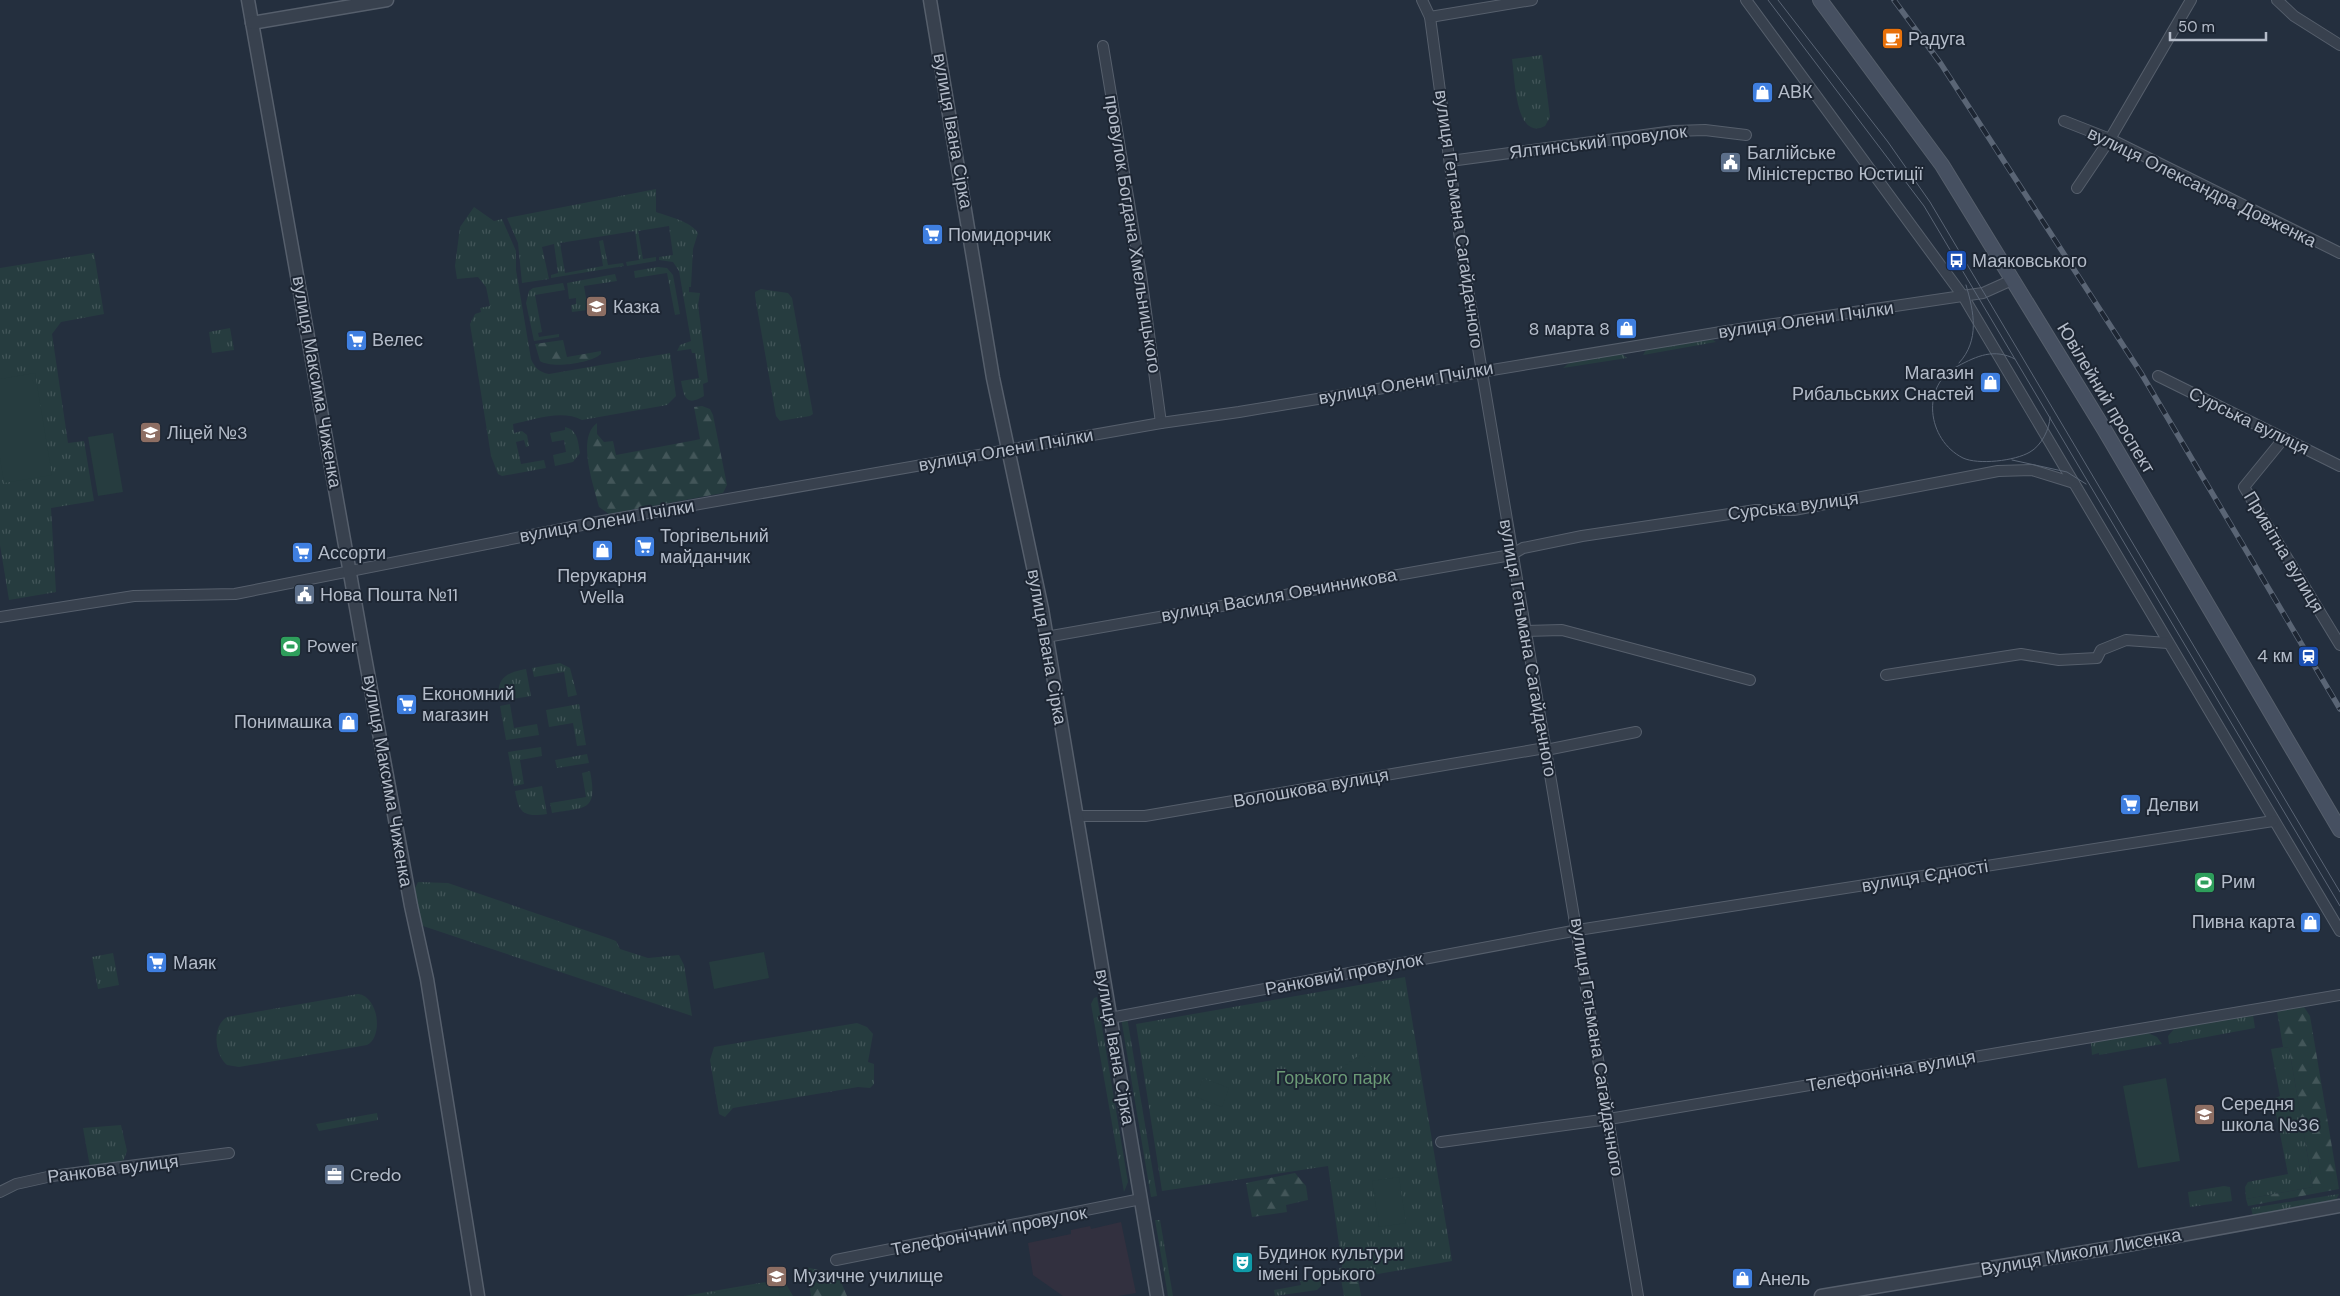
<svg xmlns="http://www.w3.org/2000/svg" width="2340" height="1296" font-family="'DM Sans',sans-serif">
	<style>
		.medical { fill: #32303f }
		.grass { fill: url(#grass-tufts) }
		.forest { fill: url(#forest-firs) }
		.pitch { fill: #263c3f }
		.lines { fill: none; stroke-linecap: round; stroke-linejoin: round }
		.minor-casing { stroke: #565f6c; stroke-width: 12 }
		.tertiary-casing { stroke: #565f6c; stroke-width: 15 }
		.secondary-casing { stroke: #565f6c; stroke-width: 16 }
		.minor { stroke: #38414e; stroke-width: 10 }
		.tertiary { stroke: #38414e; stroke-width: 12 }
		.secondary { stroke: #465061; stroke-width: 14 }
		.tram { stroke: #5a6575; stroke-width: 1 }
		.rail-casing { stroke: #5a6575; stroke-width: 5.5 }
		.rail { stroke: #1d2633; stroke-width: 4; stroke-dasharray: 11; stroke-linecap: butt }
		.labels { text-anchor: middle; stroke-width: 4; stroke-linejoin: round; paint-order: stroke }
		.poi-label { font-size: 18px; fill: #b4bcc9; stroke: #1d2633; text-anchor: start }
		.street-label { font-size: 18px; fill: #b4bcc9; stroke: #1d2633 }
		.park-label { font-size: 18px; fill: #6b9a76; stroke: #1d2633 }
	</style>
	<defs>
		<pattern id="grass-tufts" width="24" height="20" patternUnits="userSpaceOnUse" patternTransform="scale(1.25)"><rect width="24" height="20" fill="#263c3f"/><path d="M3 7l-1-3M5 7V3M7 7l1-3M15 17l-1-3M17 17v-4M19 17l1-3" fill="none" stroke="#435659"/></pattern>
		<pattern id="forest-firs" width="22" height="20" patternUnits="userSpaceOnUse" patternTransform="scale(1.25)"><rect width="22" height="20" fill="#263c3f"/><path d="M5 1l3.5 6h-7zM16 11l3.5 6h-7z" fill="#435659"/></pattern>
	</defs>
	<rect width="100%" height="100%" fill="#242f3e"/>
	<polygon class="medical" points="1121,1222 1136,1293 1118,1296 1063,1296 1033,1275 1028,1243 1071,1234 1071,1230 1090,1226 1091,1229"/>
	<g class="grass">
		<path d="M1542,55l8,62 -5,9c-30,16 -30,-49 -33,-67z"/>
		<path d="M656,189v23c14,5 34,9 42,21l-5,16 -2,38h-2v5l11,1 -2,12 10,77 -5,2 1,12c-18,11 -20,1 -23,-15l18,-3 -4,-25h-3l-1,-4 -14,2 3,-6 11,-4 -12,-70 -6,-9 -14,-2v-3l14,-2 -4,-29 -31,5 5,28 13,-2v4l-29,5 -1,-4 13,-2 -4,-29 -75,12 5,30 38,-7 -4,-25 4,-1 5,25 15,-2 1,3 -73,12v-3l7,-2 -4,-29 -12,3 7,32 -27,4 -4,-40 -11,-25z"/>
		<path d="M474,207l20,14 8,-2 14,32v19l15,89c4,9 8,13 18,15l121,-21 6,43 -9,9 -85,15c-21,-11 -48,0 -69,4l1,9 8,-2 5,4 2,11 -3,1 -2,-7 -8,2 5,22 23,-4 2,8 -44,8 -4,-2 -7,-18 -21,-132 5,-10 6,-2 -1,-4 10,-2 -4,-19 -8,-10 -21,2 -2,-13 5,-39z"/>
		<polygon points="94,253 104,314 61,322 52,334 68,443 84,441 94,501 51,508 56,592 9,600 0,545 0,268"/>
		<polygon points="658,267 667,268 673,275 680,314 675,315 667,273 635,278 634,271"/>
		<polygon points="615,274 617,281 584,286 588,310 572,312 571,305 576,304 576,298 569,299 567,283"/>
		<polygon points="563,283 565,290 535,295 542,332 538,333 539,337 559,334 559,337 534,341 526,303 529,291 533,288"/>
		<polygon points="761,289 788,293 792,298 813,414 810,416 780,421 776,416 755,296 755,292"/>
		<polygon points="230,328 234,350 212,353 209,332"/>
		<polygon points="1703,340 1713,340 1716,342 1643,355 1646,350"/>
		<polygon points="1622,354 1627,358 1563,368 1569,363"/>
		<path d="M565,427c13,3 13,15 15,26l-7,9 -18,4 -2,-11 13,-3 -2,-12 -12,2 -2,-9 15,-3z"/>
		<polygon points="560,663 570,668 577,695 568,697 564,672 534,677 532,668"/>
		<path d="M526,669l5,27 -31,5c-6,-23 8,-29 26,-32z"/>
		<polygon points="510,704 514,728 537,724 539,735 506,740 500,706"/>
		<polygon points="579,704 586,745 577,746 573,723 549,727 546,710"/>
		<polygon points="541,747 542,756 520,760 524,784 514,786 508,752"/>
		<polygon points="587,754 589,763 557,768 555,760"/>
		<path d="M590,771c8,41 -4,36 -38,42l-2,-10 36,-6 -4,-24z"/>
		<path d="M542,786l5,28c-23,3 -28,0 -32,-23z"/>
		<polygon points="418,882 448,883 608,938 616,941 620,949 648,958 679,955 684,965 692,1016 420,925 414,890"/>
		<polygon points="113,953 119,985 98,989 92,957"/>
		<polygon points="1405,977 1452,1261 1344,1280 1328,1166 1162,1191 1136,1024"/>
		<path d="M358,994c20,2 26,42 9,51l-128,22 -12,-2c-13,-11 -15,-39 0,-48z"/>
		<polygon points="1097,997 1128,1182 1124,1192 1091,1004 1094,998"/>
		<polygon points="2253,1015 2255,1028 2169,1044 2168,1036 2175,1028"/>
		<polygon points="1127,1017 1157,1196 1151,1197 1121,1018"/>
		<polygon points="857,1023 867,1027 873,1034 868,1062 874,1064 874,1084 870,1088 858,1087 733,1108 725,1117 719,1114 710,1060 714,1047"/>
		<polygon points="2148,1033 2157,1037 2162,1044 2099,1055 2099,1053 2092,1055 2091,1043"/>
		<polygon points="2283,1047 2289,1048 2313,1187 2246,1199 2245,1187 2248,1182 2288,1174 2273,1099 2280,1096 2271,1049"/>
		<polygon points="377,1113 378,1120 319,1131 316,1124"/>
		<polygon points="121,1125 127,1151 123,1162 90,1167 83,1128"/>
		<polygon points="2224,1186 2230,1187 2232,1201 2190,1207 2188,1192"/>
		<polygon points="2339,1194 2335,1202 2253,1216 2251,1208"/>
		<polygon points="1155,1220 1160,1220 1173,1296 1168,1296"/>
		<polygon points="1321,1278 1322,1285 1317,1290 1275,1296 1274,1290 1301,1285 1300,1281"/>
		<polygon points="772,1281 786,1284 793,1296 684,1296"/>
	</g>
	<g class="forest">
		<path d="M563,340l4,17 34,-6v3c-10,9 -49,15 -61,7l-5,-17z"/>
		<path d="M702,406l8,3 3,6 14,70 -4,8 -114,21 -10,-7c-5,-21 -23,-69 -2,-84v11l7,8 9,-1 3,14 80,-15 4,-1 -6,-32z"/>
		<polygon points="2304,1007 2310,1016 2339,1189 2248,1206 2246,1199 2313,1187 2289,1048 2283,1047 2277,1011"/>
		<polygon points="1295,1173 1306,1186 1308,1200 1286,1205 1287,1212 1252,1217 1246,1183"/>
		<polygon points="1356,1266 1361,1296 1344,1296 1339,1268"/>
		<polygon points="806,1267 838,1275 847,1296 811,1296"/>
	</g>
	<g class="pitch">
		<polygon points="35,373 52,475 4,483 0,458 0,379"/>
		<polygon points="113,433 123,492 98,496 88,437"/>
		<polygon points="764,952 769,978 714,989 709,962"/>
		<polygon points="1362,1053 1376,1073 1349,1092 1335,1073"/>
		<polygon points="1203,1078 1229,1088 1222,1107 1196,1097"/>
		<polygon points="2166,1078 2180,1161 2138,1168 2123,1086"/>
		<polygon points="1399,1177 1406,1223 1379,1227 1372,1181"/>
		<polygon points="777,1282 780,1296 699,1296"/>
	</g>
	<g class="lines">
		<defs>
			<g id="minor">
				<polyline points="1422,0 1430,17 1462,254 1478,348 1638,1296"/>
				<polyline points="1746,0 1963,296 2340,931"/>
				<polyline points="2277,0 2294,16 2340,45"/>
				<polyline points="1430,17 1532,0"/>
				<polyline points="1103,46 1141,275 1161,423"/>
				<polyline points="2064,121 2110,139 2340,253"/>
				<polyline points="1450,161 1674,131 1705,130 1746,135"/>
				<polyline points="2077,188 2110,139 2191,0"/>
				<polyline points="2158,376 2340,466"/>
				<polyline points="2284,438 2244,487 2340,645"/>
				<polyline points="0,617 134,596 235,594 597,522 1161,423 1239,412 1727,331 1969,295 1983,293 2012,280"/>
				<polyline points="1525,631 1562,630 1750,680"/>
				<polyline points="1046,637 1511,555 1523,548 1582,536 1756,510 1794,510 1998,471 2032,470 2074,483"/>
				<polyline points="1886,675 2021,654 2059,660 2097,658 2101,650 2126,640 2168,643"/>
				<polyline points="1076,816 1145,816 1545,748 1551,749 1636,732"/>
				<polyline points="1110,1018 1578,930 2273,821"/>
				<polyline points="1441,1142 1609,1119 2340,995"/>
				<polyline points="0,1192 16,1184 52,1176 229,1153"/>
				<polyline points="836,1260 1141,1199"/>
			</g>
			<g id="tertiary">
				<polyline points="248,0 362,641 411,906 427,979 478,1296"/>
				<polyline points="930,0 993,378 1042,609 1157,1296"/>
				<polyline points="252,23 387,0"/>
				<polyline points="1821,1296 2116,1247 2340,1206"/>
			</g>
			<polyline id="secondary" points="1820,0 1942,165 2104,429 2340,830"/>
		</defs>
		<use href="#minor" class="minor-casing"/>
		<use href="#tertiary" class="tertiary-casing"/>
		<use href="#secondary" class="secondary-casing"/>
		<use href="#minor" class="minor"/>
		<use href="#tertiary" class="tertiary"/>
		<use href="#secondary" class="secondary"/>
		<g class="tram">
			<polyline points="1768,0 1924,206 2340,906"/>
			<polyline points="1778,0 1888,142 1930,202 2340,892"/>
			<path d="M2015,359c-21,-11 -38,-3 -57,7 -38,19 -31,74 5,92 15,7 52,3 67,-6 11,-6 20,-23 20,-35"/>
			<path d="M1959,363c21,-23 15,-51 7,-78"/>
			<polyline points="2012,460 2067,472 2086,484"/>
		</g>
		<defs>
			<polyline id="rail" points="1894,0 1941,64 2141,373 2340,709"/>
		</defs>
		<use href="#rail" class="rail-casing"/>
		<use href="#rail" class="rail"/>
	</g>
	<defs>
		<symbol id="cafe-square" viewBox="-11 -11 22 22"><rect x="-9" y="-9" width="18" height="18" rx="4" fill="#e8710a" stroke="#1d2633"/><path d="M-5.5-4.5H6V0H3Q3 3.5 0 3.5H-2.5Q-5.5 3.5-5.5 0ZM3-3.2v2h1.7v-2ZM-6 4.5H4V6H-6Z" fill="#fff"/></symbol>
		<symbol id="shop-square" viewBox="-11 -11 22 22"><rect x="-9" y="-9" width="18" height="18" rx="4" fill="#3f7fe0" stroke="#1d2633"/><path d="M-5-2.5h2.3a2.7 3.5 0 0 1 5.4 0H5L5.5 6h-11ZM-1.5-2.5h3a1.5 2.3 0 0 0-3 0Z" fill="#fff"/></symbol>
		<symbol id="civic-square" viewBox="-11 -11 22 22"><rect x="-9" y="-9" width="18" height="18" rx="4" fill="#5c6f8a" stroke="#1d2633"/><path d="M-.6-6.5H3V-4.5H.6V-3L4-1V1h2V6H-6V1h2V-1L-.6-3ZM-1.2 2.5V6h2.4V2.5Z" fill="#fff"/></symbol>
		<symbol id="supermarket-square" viewBox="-11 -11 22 22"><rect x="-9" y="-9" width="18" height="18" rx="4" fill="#3f7fe0" stroke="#1d2633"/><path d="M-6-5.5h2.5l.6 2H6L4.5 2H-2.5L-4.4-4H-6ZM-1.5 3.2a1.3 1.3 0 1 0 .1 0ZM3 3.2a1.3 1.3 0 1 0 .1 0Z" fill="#fff"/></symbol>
		<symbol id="bus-square" viewBox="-11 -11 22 22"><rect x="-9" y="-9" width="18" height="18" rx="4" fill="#1a4fb4" stroke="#1d2633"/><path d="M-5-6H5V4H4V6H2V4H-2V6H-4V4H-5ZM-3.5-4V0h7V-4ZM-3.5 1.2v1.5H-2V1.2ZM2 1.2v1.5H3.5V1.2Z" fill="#fff"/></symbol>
		<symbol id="school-square" viewBox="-11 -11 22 22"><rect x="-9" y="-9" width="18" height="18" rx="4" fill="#8d6e63" stroke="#1d2633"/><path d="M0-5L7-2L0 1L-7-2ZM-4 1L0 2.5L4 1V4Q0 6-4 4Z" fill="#fff"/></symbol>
		<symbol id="stadium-square" viewBox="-11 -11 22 22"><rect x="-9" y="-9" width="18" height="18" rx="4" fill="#2e9e5b" stroke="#1d2633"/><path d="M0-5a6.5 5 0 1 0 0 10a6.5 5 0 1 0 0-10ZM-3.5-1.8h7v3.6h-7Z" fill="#fff"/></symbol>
		<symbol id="station-square" viewBox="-11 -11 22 22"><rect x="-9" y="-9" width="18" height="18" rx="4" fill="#1a4fb4" stroke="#1d2633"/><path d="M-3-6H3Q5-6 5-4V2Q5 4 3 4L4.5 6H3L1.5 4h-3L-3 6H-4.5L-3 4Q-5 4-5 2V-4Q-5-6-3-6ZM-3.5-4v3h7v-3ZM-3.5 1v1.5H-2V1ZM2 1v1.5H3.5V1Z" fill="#fff"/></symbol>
		<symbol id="office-square" viewBox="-11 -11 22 22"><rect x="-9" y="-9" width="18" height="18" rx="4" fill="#5c6f8a" stroke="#1d2633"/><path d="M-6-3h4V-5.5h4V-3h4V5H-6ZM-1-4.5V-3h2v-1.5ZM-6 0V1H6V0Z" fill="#fff"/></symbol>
		<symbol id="theatre-square" viewBox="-11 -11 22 22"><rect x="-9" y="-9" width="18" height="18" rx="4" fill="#0f9aa8" stroke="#1d2633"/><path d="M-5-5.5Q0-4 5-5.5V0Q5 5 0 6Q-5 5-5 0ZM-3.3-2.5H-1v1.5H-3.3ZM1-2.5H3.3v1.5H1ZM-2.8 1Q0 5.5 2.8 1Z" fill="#fff"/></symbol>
	</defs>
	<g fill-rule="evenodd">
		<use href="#cafe-square" x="1880" y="26" width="25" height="25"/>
		<use href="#shop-square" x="1750" y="80" width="25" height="25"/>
		<use href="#civic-square" x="1718" y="150" width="25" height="25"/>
		<use href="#supermarket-square" x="920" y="222" width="25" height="25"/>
		<use href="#bus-square" x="1944" y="248" width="25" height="25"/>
		<use href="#school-square" x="584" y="294" width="25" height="25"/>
		<use href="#shop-square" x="1614" y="316" width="25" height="25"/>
		<use href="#supermarket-square" x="344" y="328" width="25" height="25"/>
		<use href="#shop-square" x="1978" y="370" width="25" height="25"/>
		<use href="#school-square" x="138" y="420" width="25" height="25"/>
		<use href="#supermarket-square" x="632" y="534" width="25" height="25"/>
		<use href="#shop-square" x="590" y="538" width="25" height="25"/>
		<use href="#supermarket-square" x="290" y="540" width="25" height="25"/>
		<use href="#civic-square" x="292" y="582" width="25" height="25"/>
		<use href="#stadium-square" x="278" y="634" width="25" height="25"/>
		<use href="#station-square" x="2296" y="644" width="25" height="25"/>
		<use href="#supermarket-square" x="394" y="692" width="25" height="25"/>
		<use href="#shop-square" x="336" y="710" width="25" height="25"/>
		<use href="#supermarket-square" x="2118" y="792" width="25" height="25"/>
		<use href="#stadium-square" x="2192" y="870" width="25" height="25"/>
		<use href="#shop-square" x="2298" y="910" width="25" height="25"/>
		<use href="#supermarket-square" x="144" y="950" width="25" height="25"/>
		<use href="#school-square" x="2192" y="1102" width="25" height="25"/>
		<use href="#office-square" x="322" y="1162" width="25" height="25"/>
		<use href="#theatre-square" x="1230" y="1250" width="25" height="25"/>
		<use href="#school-square" x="764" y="1264" width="25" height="25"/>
		<use href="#shop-square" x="1730" y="1266" width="25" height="25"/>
	</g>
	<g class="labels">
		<g class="poi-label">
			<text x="1908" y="45">Радуга</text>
			<text x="1778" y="98">АВК</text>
			<text x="1747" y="159">Баглійське<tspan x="1747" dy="21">Міністерство Юстиції</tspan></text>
			<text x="948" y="241">Помидорчик</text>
			<text x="1972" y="267">Маяковського</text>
			<text x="613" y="313">Казка</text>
			<text x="1610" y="335" text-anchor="end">8 марта 8</text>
			<text x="372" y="346">Велес</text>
			<text x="1974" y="379" text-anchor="end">Магазин<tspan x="1974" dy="21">Рибальських Снастей</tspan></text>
			<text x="167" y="439">Ліцей №3</text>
			<text x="660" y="542">Торгівельний<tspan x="660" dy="21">майданчик</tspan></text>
			<text x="318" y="559">Ассорти</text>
			<text x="602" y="582" text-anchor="middle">Перукарня<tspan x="602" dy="21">Wella</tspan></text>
			<text x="320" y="601">Нова Пошта №11</text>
			<text x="307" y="652">Power</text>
			<text x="2293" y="662" text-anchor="end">4 км</text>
			<text x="422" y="700">Економний<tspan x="422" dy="21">магазин</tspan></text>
			<text x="332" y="728" text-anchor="end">Понимашка</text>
			<text x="2147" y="811">Делви</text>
			<text x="2221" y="888">Рим</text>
			<text x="2295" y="928" text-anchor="end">Пивна карта</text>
			<text x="173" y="969">Маяк</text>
			<text x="2221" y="1110">Середня<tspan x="2221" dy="21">школа №36</tspan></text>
			<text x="350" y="1181">Credo</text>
			<text x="1258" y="1259">Будинок культури<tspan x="1258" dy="21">імені Горького</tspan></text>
			<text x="793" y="1282">Музичне училище</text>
			<text x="1759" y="1285">Анель</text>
		</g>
		<g class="street-label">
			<text transform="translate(953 131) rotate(80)" y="6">вулиця Івана Сірка</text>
			<text transform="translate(1598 142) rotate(-7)" y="6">Ялтинський провулок</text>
			<text transform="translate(2202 187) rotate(26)" y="6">вулиця Олександра Довженка</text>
			<text transform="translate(1459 219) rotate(82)" y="6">вулиця Гетьмана Сагайдачного</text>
			<text transform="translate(1133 234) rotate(81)" y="6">провулок Богдана Хмельницького</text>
			<text transform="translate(1806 320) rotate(-8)" y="6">вулиця Олени Пчілки</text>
			<text transform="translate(317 382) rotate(80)" y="6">вулиця Максима Чиженка</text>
			<text transform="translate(1406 383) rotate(-10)" y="6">вулиця Олени Пчілки</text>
			<text transform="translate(2106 398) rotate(59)" y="6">Ювілейний проспект</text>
			<text transform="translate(2249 421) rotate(26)" y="6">Сурська вулиця</text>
			<text transform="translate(1006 450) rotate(-10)" y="6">вулиця Олени Пчілки</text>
			<text transform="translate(1793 506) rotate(-7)" y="6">Сурська вулиця</text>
			<text transform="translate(607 521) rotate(-10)" y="6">вулиця Олени Пчілки</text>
			<text transform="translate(2284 552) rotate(59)" y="6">Привітна вулиця</text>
			<text transform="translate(1279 595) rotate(-10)" y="6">вулиця Василя Овчинникова</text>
			<text transform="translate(1047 647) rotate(80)" y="6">вулиця Івана Сірка</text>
			<text transform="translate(1528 648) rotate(80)" y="6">вулиця Гетьмана Сагайдачного</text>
			<text transform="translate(388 781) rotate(80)" y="6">вулиця Максима Чиженка</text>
			<text transform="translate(1311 788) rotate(-10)" y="6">Волошкова вулиця</text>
			<text transform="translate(1925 876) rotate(-9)" y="6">вулиця Єдності</text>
			<text transform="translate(1344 974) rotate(-11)" y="6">Ранковий провулок</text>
			<text transform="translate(1115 1047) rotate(80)" y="6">вулиця Івана Сірка</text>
			<text transform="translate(1597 1047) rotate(81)" y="6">вулиця Гетьмана Сагайдачного</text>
			<text transform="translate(1891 1071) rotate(-10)" y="6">Телефонічна вулиця</text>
			<text transform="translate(113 1169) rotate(-7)" y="6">Ранкова вулиця</text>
			<text transform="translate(989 1231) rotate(-11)" y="6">Телефонічний провулок</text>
			<text transform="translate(2081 1252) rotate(-10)" y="6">Вулиця Миколи Лисенка</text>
		</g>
		<g class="park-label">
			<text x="1333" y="1084">Горького парк</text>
		</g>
	</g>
	<path d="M2170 32v8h96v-8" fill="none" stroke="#b4bcc9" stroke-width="2.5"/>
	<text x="2178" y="32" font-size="15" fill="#b4bcc9" stroke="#1d2633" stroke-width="4" paint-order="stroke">50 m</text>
</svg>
